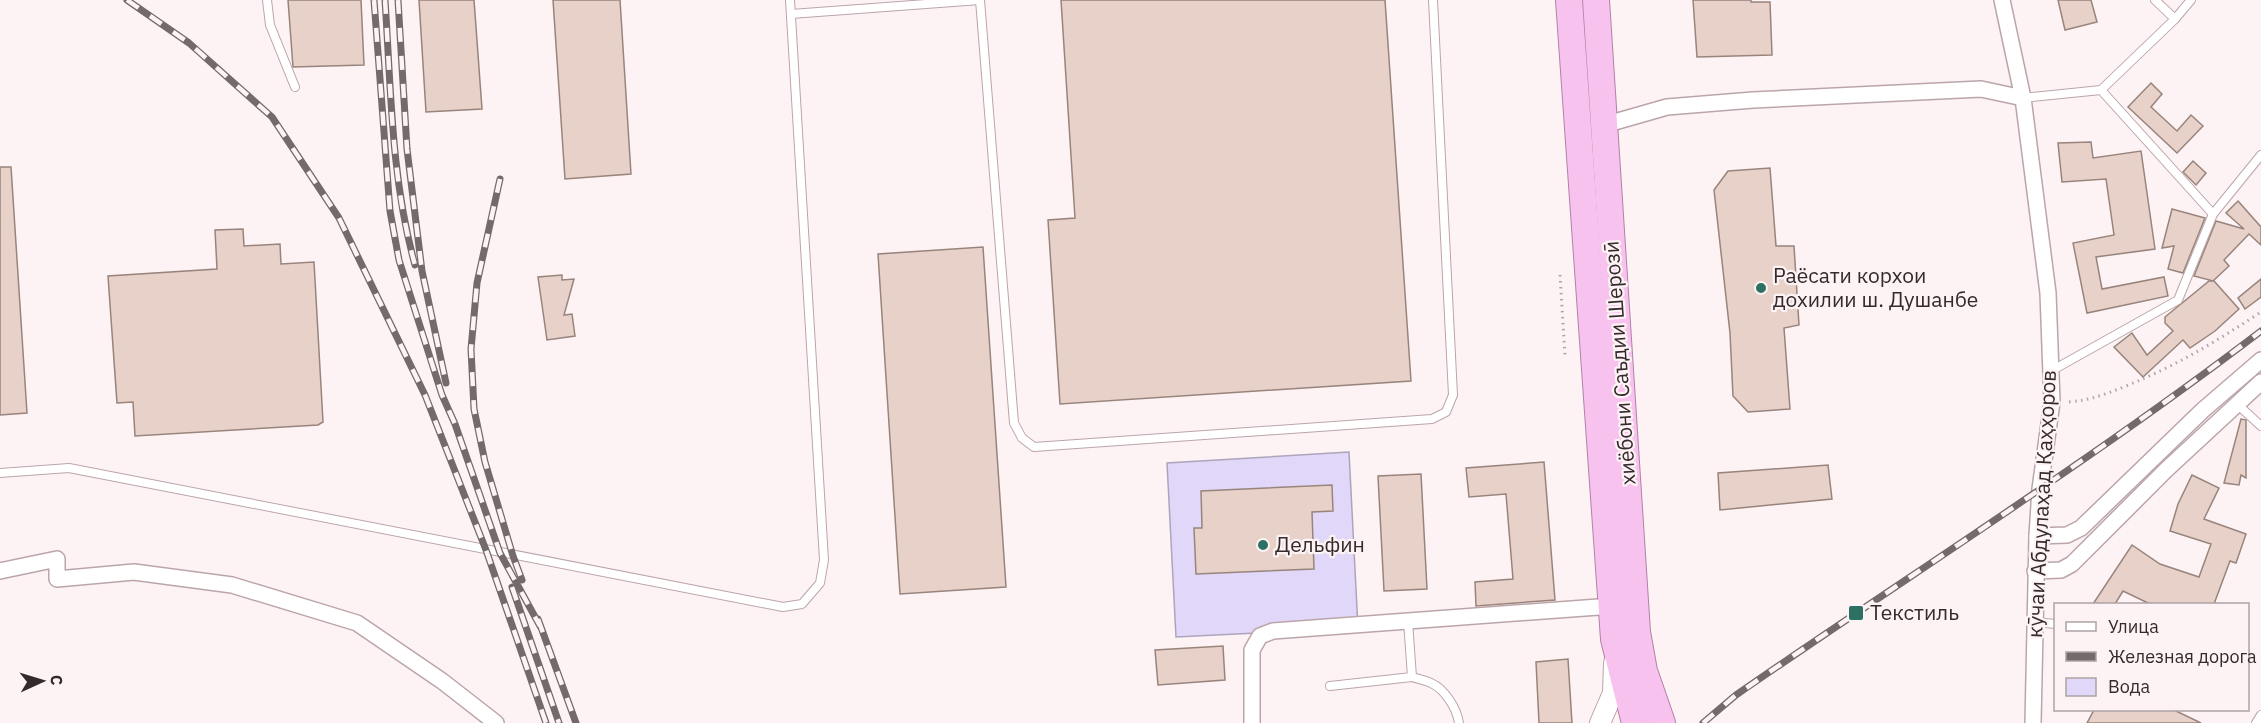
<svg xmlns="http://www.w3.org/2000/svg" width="2261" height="723" font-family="'IBM Plex Sans',sans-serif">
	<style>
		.water { fill: #e1d8f9; stroke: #ada4bc; stroke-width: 1.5 }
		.building { fill: #e7d1c8; stroke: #98847c; stroke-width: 1.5 }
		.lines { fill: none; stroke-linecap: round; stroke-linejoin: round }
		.service-casing { stroke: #bca5a9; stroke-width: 10 }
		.minor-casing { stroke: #bca5a9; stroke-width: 18 }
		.tertiary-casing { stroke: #bca5a9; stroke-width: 22 }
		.trunk-casing { stroke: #b182a8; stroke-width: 28 }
		.path { stroke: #afa5a7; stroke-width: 3; stroke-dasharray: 1.5 4.5; stroke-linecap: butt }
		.service { stroke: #fff; stroke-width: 8 }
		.minor { stroke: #fff; stroke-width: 15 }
		.tertiary { stroke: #fff; stroke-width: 20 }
		.trunk { stroke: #f7c2ee; stroke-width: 26 }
		.rail-casing { stroke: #746a6c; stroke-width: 7 }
		.rail { stroke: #fdf3f5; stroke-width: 4.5; stroke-dasharray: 14; stroke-linecap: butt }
		.poi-dot { fill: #2c7163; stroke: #fdf3f5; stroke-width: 2 }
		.labels { text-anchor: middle; stroke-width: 4.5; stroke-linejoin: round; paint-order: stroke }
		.poi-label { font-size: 21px; fill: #342a2c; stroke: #fdf3f5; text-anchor: start }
		.street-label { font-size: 21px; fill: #342a2c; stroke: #fdf3f5 }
	</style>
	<rect width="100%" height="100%" fill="#fdf3f5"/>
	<polygon class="water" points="1349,452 1358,628 1176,637 1167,463"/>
	<g class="building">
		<polygon points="288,0 361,0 364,65 293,67"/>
		<polygon points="419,0 474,0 482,109 426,112"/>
		<polygon points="553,0 620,0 631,174 565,179"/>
		<polygon points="1061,0 1385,0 1411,381 1060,404 1048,220 1075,218"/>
		<polygon points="1693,0 1751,0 1751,2 1770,2 1772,55 1697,57"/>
		<polygon points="2058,0 2091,0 2097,22 2065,30"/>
		<polygon points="2151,83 2162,94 2151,107 2177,131 2191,115 2203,126 2177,153 2128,107"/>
		<polygon points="2091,142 2093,158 2141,151 2155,249 2096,257 2102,289 2164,277 2168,296 2087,313 2073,243 2114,235 2106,179 2062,182 2058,143"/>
		<polygon points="2193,161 2206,173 2196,185 2183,172"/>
		<polygon points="0,167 11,167 27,413 0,415"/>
		<polygon points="1770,168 1776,246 1794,246 1799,325 1784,328 1790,409 1748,412 1733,396 1730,333 1714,190 1728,171"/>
		<polygon points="2238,201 2261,227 2261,245 2249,234 2224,260 2229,266 2213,281 2194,276 2216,221 2244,229 2226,213"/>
		<polygon points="2172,209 2205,218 2183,273 2168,269 2174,246 2162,248"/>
		<polygon points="243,229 244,246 280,244 281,264 314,262 323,422 318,425 135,436 133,402 117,403 108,276 217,269 215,230"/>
		<polygon points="983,247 1006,587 900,594 878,254"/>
		<polygon points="562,275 562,280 574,279 564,315 572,314 575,336 547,340 538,277"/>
		<polygon points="2261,279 2261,297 2245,309 2238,298"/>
		<polygon points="2209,281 2214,281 2239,309 2215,331 2190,348 2183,340 2143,377 2114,347 2132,333 2147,355 2173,331 2165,323 2165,317"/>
		<polygon points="2241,419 2246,420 2246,478 2241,475 2239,485 2224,483"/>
		<polygon points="1544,462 1555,600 1476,606 1475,582 1513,579 1506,494 1469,497 1466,468"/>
		<polygon points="1828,465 1832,499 1720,510 1718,473"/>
		<polygon points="1421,474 1427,589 1384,591 1378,476"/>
		<polygon points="2192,475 2219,488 2204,519 2246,534 2236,563 2230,561 2214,604 2150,604 2123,591 2115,604 2093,604 2132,545 2160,564 2199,577 2211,544 2170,531 2178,504"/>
		<polygon points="1332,485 1333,511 1312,512 1314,569 1196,574 1194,528 1202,528 1201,491"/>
		<polygon points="1223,646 1225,680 1158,685 1155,650"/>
		<polygon points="1568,659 1572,723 1539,723 1536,662"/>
		<polygon points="2094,710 2174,710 2201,723 2087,723"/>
	</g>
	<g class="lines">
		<defs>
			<g id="service">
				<polyline points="267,0 270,25 295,87"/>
				<polyline points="980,0 1014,423 1022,438 1034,447 1432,419 1446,412 1453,395 1433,0"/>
				<polyline points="2155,0 2175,19"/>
				<polyline points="791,14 980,0"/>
				<polyline points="2101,90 2213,214"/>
				<polyline points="2023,98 2101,90 2175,19 2191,0"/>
				<polyline points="2051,371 2178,300 2213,214 2261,155"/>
				<polyline points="2237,404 2261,426"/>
				<polyline points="0,473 69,468 783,607 802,604 820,583 824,560 790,0"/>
				<polyline points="2034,622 2056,624"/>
				<path d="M1412,677c6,2 13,3 19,6 14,6 26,26 28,40"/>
				<polyline points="1330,686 1412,677 1408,621"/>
				<polyline points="2256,723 2261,715"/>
			</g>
			<g id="minor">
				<polyline points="2002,0 2023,98 2048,293 2052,402 2040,489 2037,536 2033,723"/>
				<polyline points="1604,125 1667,107 1753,100 1981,89 2023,98"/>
				<polyline points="2037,536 2067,535 2081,528 2203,410 2261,360"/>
				<polyline points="0,571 57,559 57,579 134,572 232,585 357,623 442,681 496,723"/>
				<polyline points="2035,571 2061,570 2072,564 2166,470 2261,382"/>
				<polyline points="1252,723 1252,650 1260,636 1273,631 1612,606"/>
			</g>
			<polyline id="tertiary" points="1600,723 1613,693 1614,663"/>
			<g id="trunk">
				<polyline points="1569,0 1614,639 1635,723"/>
				<polyline points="1596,0 1637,632 1644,671 1662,723"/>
			</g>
		</defs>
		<use href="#service" class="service-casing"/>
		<use href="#minor" class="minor-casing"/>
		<use href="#tertiary" class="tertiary-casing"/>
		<use href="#trunk" class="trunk-casing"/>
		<g class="path">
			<polyline points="1560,275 1565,355"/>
			<path d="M2069,402c22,-2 37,-8 57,-16 52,-21 89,-44 135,-74"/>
		</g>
		<use href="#service" class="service"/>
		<use href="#minor" class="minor"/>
		<use href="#tertiary" class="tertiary"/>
		<use href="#trunk" class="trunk"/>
		<defs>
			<g id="rail">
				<polyline points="127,0 189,43 272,117 339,218 425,395 486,550 546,723"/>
				<polyline points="374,0 390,211 399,260 442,395 455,424 500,553 540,626"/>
				<path d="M385,0c6,88 6,179 30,265"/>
				<polyline points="398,0 407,149 422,271 446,383"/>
				<polyline points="500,179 477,283 471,349 474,409 485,462 513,556 522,580"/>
				<polyline points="512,587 559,723"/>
				<polyline points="538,619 576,723"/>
				<path d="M1703,723l33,-28c175,-121 356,-235 525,-364"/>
			</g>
		</defs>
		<use href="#rail" class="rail-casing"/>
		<use href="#rail" class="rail"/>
	</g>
	<g class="poi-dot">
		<circle cx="1761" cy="288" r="6"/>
		<circle cx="1263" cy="545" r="6"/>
		<rect x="1848" y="605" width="16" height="16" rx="3"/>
	</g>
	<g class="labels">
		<g class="poi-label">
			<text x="1773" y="283">Раёсати корхои<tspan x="1773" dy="24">дохилии ш. Душанбе</tspan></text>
			<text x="1275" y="552">Дельфин</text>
			<text x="1870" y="620">Текстиль</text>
		</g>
		<g class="street-label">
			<text transform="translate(1620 363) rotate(-94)" y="7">хиёбони Саъдии Шерозӣ</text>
			<text transform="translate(2042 504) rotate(-87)" y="7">кӯчаи Абдулаҳад Қаҳҳоров</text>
		</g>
	</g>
	<rect x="2054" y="603" width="195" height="108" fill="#fdf3f5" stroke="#ada3a5" stroke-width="1.5"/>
	<rect x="2066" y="622" width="30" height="9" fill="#ffffff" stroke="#ada3a5" stroke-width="1.5"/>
	<text x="2108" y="633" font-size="18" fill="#342a2c">Улица</text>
	<rect x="2066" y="652" width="30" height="9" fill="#746a6c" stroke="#ada3a5" stroke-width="1.5"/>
	<text x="2108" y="663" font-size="18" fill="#342a2c">Железная дорога</text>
	<rect x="2066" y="678" width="30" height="18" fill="#e1d8f9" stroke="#ada3a5" stroke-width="1.5"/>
	<text x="2108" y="693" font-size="18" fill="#342a2c">Вода</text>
	<g transform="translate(42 681) rotate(86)" stroke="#fdf3f5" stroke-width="4.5" paint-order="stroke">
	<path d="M0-4.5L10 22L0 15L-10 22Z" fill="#342a2c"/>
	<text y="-9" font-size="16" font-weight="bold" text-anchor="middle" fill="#342a2c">С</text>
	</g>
</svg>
